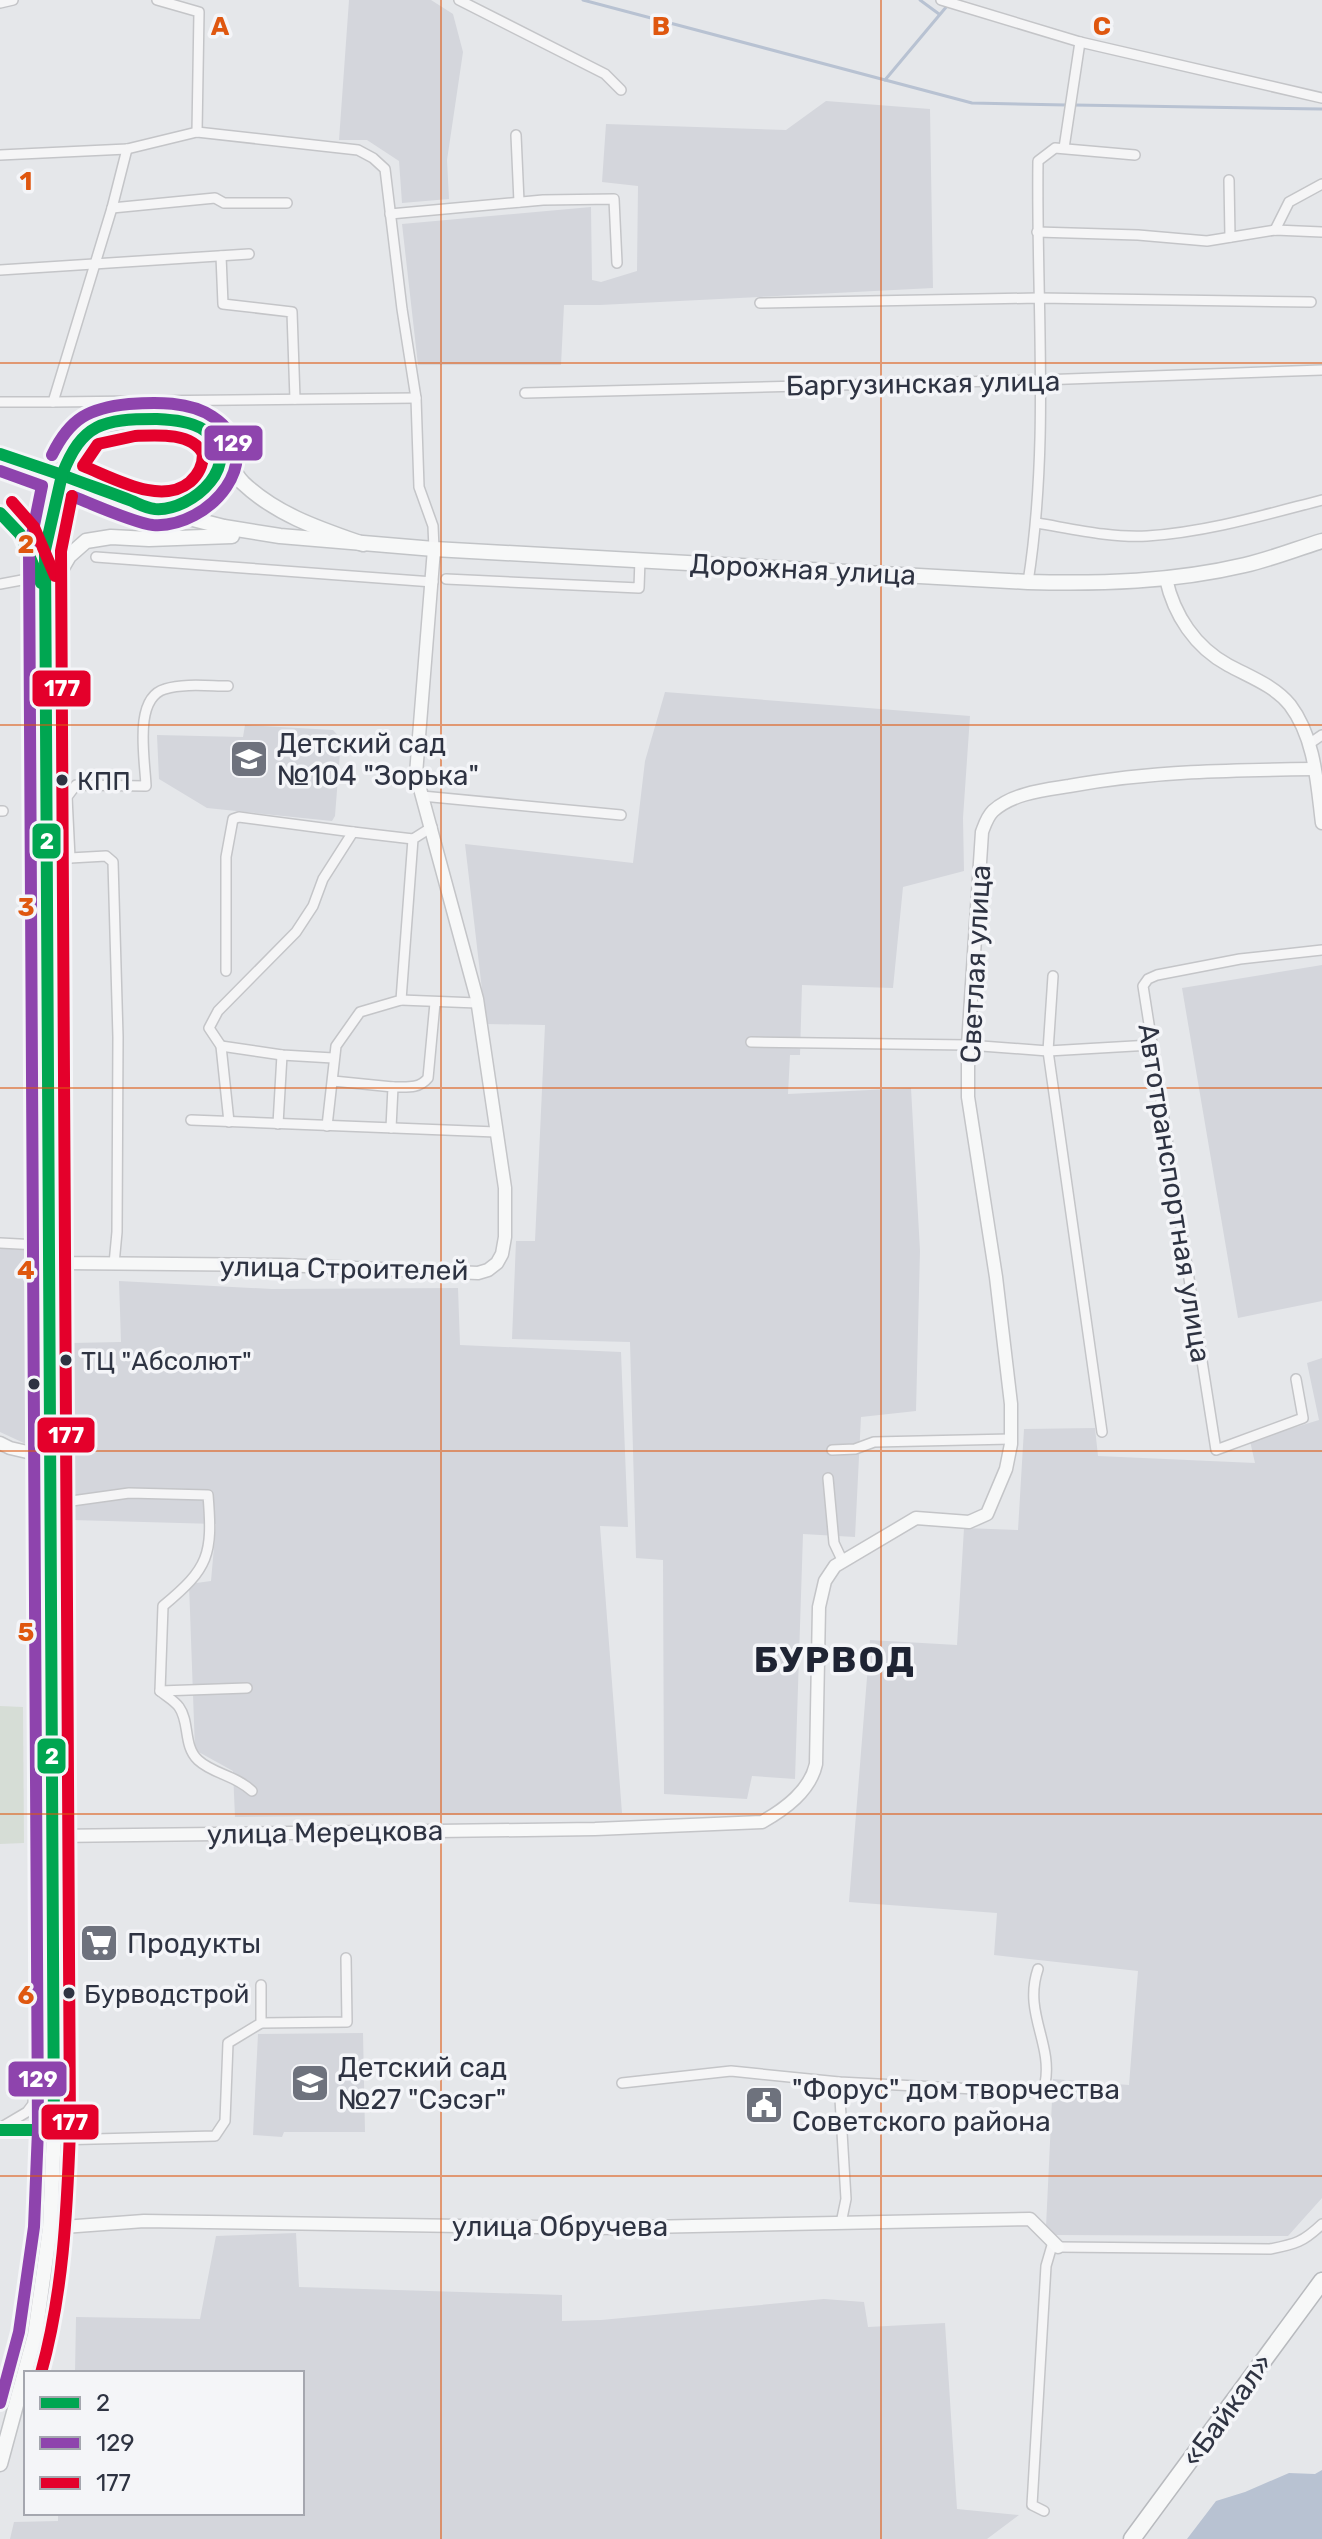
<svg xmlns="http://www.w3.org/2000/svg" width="1322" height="2539" font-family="Rubik,sans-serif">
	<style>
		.built { fill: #d4d6dc }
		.green { fill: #d6ddd6 }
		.water { fill: #b8c2d2 }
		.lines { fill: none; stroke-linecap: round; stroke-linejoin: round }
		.stream { stroke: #b8c2d2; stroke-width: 3 }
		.street-casing { stroke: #c4c5c8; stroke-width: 12 }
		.secondary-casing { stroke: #c4c5c8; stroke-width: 15 }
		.primary-casing { stroke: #c2c4c7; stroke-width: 17 }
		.highway-casing { stroke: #b8babe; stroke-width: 19 }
		.street { stroke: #f5f5f6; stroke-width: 9 }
		.secondary { stroke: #f7f8f8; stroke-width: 12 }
		.primary { stroke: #f7f8f8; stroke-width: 14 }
		.highway { stroke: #f7f8f8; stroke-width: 16 }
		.primary-bridge-casing { stroke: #c2c4c7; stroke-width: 17; stroke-linecap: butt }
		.primary-bridge { stroke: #f7f8f8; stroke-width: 14 }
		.bus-1-casing { stroke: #f4f5f8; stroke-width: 18 }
		.bus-2-casing { stroke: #f4f5f8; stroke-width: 18 }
		.bus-3-casing { stroke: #f4f5f8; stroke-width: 18 }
		.bus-1 { stroke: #00a651; stroke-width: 12 }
		.bus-2 { stroke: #8e44ad; stroke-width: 12 }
		.bus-3 { stroke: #e4002b; stroke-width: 12 }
		.grid { fill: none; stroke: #df570f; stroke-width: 2; stroke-opacity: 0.55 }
		.bus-dot { fill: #2e3342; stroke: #f4f5f8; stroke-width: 3 }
		.labels { text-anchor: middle; stroke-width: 7; stroke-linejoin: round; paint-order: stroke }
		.bus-label { font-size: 26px; fill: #2e3342; stroke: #f4f5f8; text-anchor: start }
		.street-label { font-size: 28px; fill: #2e3342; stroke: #f4f5f8 }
		.poi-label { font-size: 28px; fill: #2e3342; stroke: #f4f5f8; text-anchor: start }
		.district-label { font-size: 36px; font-weight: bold; letter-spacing: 2px; fill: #1f2433; stroke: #f4f5f8 }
		.grid-label { font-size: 26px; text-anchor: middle; font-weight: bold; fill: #df570f; stroke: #f4f5f8; stroke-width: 7; stroke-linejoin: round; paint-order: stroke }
		.line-badge { stroke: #f4f5f8; stroke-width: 3 }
		.badge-label { font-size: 22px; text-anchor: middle; font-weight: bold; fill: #fff }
	</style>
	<rect width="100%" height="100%" fill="#e5e7ea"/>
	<g class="built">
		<polygon points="349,0 431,0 453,14 463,52 447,160 449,199 402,203 399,161 367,140 339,140"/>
		<polygon points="826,101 930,109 933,288 600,305 564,305 561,365 418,365 402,224 591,207 592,280 601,282 637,271 638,186 602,182 606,124 786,130"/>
		<polygon points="665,692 970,716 963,818 964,871 903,887 893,988 802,985 800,1055 790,1055 788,1094 911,1088 920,1251 916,1411 861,1417 855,1537 803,1534 795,1779 752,1776 747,1799 664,1794 663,1560 636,1558 630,1342 512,1339 516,1241 535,1241 545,1025 486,1024 465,844 633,863 645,761"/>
		<polygon points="245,725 333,730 341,739 335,816 332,821 207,808 159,779 157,735 243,737"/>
		<polygon points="1322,965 1322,1301 1238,1318 1182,988"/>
		<polygon points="0,1248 25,1250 26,1444 0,1432"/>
		<polygon points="119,1281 272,1289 458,1288 460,1345 621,1352 628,1527 600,1526 622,1813 235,1817 233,1771 195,1750 189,1584 211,1581 216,1524 72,1520 71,1343 121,1342"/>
		<polygon points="1322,1358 1322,2198 1288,2236 1054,2235 1046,2227 1053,2079 1129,2085 1138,1971 994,1955 997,1913 849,1902 870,1640 957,1645 964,1528 1018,1530 1024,1429 1095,1428 1098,1456 1255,1463 1250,1441 1319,1420 1307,1363"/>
		<polygon points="363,2033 365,2132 284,2132 282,2137 253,2135 258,2034"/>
		<polygon points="296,2233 299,2287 562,2295 562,2321 601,2320 824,2299 864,2302 868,2327 945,2323 957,2509 1019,2515 987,2539 10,2539 14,2522 58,2521 58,2513 302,2513 302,2373 75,2373 76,2317 200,2319 216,2236"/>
	</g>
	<polygon class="green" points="0,1706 23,1707 24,1843 0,1844"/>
	<polygon class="water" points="1322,2470 1322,2539 1187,2539 1216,2501 1245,2492 1289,2473 1315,2474"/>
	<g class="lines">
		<g class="stream">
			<polyline points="583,0 972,103 1066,105"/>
			<polyline points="920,0 939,14"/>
			<polyline points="885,80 947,6"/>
			<polyline points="1074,105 1322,109"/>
		</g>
		<defs>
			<g id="street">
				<polyline points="157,0 199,12 197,132"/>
				<polyline points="459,0 605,74 621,90"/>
				<polyline points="941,0 1080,42 1322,98"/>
				<polyline points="0,3 13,0"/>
				<polyline points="516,135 519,202"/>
				<polyline points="1064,148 1080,42"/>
				<polyline points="0,155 127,149 197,132 358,150 373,158 385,169 402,309 416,398 419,487 433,526 434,549"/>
				<polyline points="1229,180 1230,237"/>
				<polyline points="112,208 215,198 224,203 287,203"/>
				<polyline points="390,214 543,200 614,199 617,263"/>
				<polyline points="1275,230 1289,202 1322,184"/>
				<polyline points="1037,232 1138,235 1207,241 1275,230 1322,232"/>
				<polyline points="221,256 223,304 292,312 295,399"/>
				<polyline points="0,270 249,254"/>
				<polyline points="760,303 1038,298 1311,302"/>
				<polyline points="525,393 1040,380 1322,370"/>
				<polyline points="0,402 53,402 112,208 127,149"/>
				<polyline points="53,402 416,398"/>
				<path d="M1037,523c36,6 74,15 110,13 60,-4 117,-21 175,-36"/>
				<polyline points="96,557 433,582"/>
				<polyline points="446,579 639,588 640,559"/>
				<path d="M1028,582c22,-139 8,-282 10,-421l17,-13 80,7"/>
				<polyline points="0,584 38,577"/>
				<polyline points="1309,744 1322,735"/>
				<polyline points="422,796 621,815"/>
				<polyline points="0,811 3,811"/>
				<path d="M47,858h23l-3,-61 9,-12 70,1c-1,-27 -13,-88 19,-97 19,-6 44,-3 63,-3"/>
				<polyline points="70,858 106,856 113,862 118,1037 117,1232 114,1264"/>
				<polyline points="226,971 226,857 233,819 239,817 353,832"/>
				<polyline points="1053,976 1048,1051 1102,1432"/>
				<polyline points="401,1000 477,1003"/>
				<polyline points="751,1042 968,1045 1048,1051 1151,1045"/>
				<polyline points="221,1046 282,1055 333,1058"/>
				<polyline points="333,1081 393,1087 391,1128"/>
				<path d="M393,1087c14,0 26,2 35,-9l7,-75"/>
				<polyline points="191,1120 496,1132"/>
				<polyline points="229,1122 221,1046 209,1028 218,1011 296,932 313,906 323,879 353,832 413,839"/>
				<polyline points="278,1124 282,1055"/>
				<polyline points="327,1126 336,1046 360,1012 401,1000 413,839 432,827"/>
				<polyline points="0,1243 38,1245 50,1253"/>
				<polyline points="1296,1379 1303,1418 1216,1450 1143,986 1148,979 1157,975 1240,959 1322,950"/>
				<polyline points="832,1450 855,1449 874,1442 1011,1439"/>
				<polyline points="828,1478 834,1543 843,1562"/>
				<path d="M50,1504l79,-11 79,2c5,60 1,73 -45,111l-3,85c6,5 15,10 19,16 11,15 4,39 19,53 15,14 37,15 54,31"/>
				<polyline points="160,1691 247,1688"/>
				<polyline points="261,2023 347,2022 346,1958"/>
				<polyline points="839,2082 846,2199 841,2223"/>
				<path d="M622,2083l109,-12 108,11 194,10 12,-8c8,-41 -22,-71 -7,-115"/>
				<polyline points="0,2128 27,2112 33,2104 37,2026 52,2000"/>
				<polyline points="54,2140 215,2136 225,2121 228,2043 261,2023 261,1985"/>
				<path d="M1058,2247l212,2c26,-5 33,-7 52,-25"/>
				<polyline points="1044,2511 1032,2505 1046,2266 1053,2242"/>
			</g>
			<g id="secondary">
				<path d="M1166,579c8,36 29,68 62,86 22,12 47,21 62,40 25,33 27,78 32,118"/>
				<polyline points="50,1253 64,1263 281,1265 478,1273 488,1270 497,1263 502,1254 505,1237 505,1188 477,999 416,774 434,549"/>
				<polyline points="0,1443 10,1448 49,1457"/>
				<path d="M54,1836l541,-7 167,-7c23,-13 48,-31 54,-58l3,-157 6,-26 10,-15 81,-48 53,4 18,-8 19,-45 5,-25v-40l-15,-127 -28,-180v-52l14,-213c3,-8 5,-15 11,-21 20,-18 51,-21 76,-25 82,-15 162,-16 245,-17"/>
				<polyline points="0,2130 54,2130"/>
				<polyline points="50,2228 144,2221 598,2228 1030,2219 1058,2247"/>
			</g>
			<g id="primary">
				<polyline points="0,454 55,473"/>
				<polyline points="0,465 51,484"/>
				<path d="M69,478l85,31 70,18 56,9 154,13 594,33c72,2 145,0 217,-17 26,-6 51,-16 77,-24"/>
				<polyline points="65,489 127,509"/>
				<path d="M163,508c34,-4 61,-24 54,-61"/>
				<polyline points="0,513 20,534 42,588"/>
				<polyline points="46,595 69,556 86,541 111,537 149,539 232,536"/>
				<path d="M0,2464l35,-129 15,-107 4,-98 -9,-1580c4,-29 17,-103 44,-119 15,-10 36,-9 53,-10 17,-1 39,-2 55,5 23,9 30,41 46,57 34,32 77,46 120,61"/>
			</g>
			<polyline id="highway" points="1132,2539 1322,2281"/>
		</defs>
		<use href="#street" class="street-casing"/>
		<use href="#secondary" class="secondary-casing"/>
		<use href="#primary" class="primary-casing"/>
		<use href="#highway" class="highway-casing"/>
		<use href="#street" class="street"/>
		<use href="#secondary" class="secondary"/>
		<use href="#primary" class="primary"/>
		<use href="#highway" class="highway"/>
		<defs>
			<g id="primary-bridge">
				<polyline points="55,473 69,478"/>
				<polyline points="51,484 65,489"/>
			</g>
		</defs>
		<use href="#primary-bridge" class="primary-bridge-casing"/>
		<use href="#primary-bridge" class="primary-bridge"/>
		<defs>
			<g id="bus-1">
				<path d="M156,419c16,1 35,2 48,11 44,30 -11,82 -49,79 -9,-1 -16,-5 -23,-8 -23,-9 -47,-17 -70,-26 20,-52 41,-56 94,-56z"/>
				<polyline points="0,454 62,475"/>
				<polyline points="0,513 20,534 41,583"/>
				<polyline points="0,2130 54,2130 45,550 62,475"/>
			</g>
			<g id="bus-2">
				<path d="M52,455c18,-37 37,-47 77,-51 26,-2 61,-3 84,13 59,39 -4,112 -60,108 -19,-2 -61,-21 -81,-29"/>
				<polyline points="0,471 42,486 29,550 38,2130 34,2227 19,2332 0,2403"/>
			</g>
			<g id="bus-3">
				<path d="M135,436c21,-1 57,-4 68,18 0,11 -4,20 -13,28 -29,24 -76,-4 -107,-16l15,-22z"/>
				<polyline points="12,502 34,527 55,576"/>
				<path d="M41,2373c22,-79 26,-161 29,-243l-9,-1579 11,-55"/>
			</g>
		</defs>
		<use href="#bus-1" class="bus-1-casing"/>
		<use href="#bus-2" class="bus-2-casing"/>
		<use href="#bus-3" class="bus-3-casing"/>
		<use href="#bus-1" class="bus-1"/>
		<use href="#bus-2" class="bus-2"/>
		<use href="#bus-3" class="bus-3"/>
	</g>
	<path class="grid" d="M441,0v2539M881,0v2539M0,363h1322M0,725h1322M0,1088h1322M0,1451h1322M0,1814h1322M0,2176h1322"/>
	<defs>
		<symbol id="school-square" viewBox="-11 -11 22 22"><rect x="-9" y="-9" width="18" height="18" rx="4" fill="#6e727d" stroke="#f4f5f8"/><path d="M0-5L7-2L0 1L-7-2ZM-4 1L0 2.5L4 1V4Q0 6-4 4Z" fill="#fff"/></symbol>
		<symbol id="supermarket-square" viewBox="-11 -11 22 22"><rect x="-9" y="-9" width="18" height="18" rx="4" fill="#6e727d" stroke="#f4f5f8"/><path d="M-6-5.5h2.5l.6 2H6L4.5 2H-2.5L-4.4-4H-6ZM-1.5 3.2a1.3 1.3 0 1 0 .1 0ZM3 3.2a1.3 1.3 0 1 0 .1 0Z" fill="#fff"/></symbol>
		<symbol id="civic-square" viewBox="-11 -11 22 22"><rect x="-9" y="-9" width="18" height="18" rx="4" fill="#6e727d" stroke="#f4f5f8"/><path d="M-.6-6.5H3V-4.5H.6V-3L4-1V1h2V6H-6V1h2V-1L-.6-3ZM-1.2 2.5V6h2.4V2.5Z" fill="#fff"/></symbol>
	</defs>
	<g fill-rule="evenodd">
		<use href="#school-square" x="227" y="737" width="44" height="44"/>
		<use href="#supermarket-square" x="77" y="1921" width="44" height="44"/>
		<use href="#school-square" x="288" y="2061" width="44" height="44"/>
		<use href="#civic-square" x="742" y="2083" width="44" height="44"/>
	</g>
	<g class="bus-dot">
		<circle cx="62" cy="780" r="7"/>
		<circle cx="66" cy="1360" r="7"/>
		<circle cx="34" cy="1384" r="7"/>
		<circle cx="69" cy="1993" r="7"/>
	</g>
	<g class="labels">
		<g class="bus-label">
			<text x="77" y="790">КПП</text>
			<text x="81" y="1370">ТЦ "Абсолют"</text>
			<text x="84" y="2003">Бурводстрой</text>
		</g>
		<g class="street-label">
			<text transform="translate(923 383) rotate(-1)" y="10">Баргузинская улица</text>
			<text transform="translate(803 569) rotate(3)" y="10">Дорожная улица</text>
			<text transform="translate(975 964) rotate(-87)" y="10">Светлая улица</text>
			<text transform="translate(1175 1193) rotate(81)" y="10">Автотранспортная улица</text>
			<text transform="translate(344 1268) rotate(1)" y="10">улица Строителей</text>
			<text transform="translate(325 1832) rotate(-1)" y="10">улица Мерецкова</text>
			<text x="560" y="2236">улица Обручева</text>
			<text transform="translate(1227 2410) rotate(-54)" y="10">«Байкал»</text>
		</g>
		<g class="poi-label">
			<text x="277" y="753">Детский сад<tspan x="277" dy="32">№104 "Зорька"</tspan></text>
			<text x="127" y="1953">Продукты</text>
			<text x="338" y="2077">Детский сад<tspan x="338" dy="32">№27 "Сэсэг"</tspan></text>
			<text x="792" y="2099">"Форус" дом творчества<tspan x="792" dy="32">Советского района</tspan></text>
		</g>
		<g class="district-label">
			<text x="835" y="1672">БУРВОД</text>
		</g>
	</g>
	<g class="grid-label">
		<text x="220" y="35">A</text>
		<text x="661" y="35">B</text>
		<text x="1102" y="35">C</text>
		<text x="26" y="190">1</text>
		<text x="26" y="553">2</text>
		<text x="26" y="916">3</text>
		<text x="26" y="1279">4</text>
		<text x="26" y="1641">5</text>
		<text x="26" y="2004">6</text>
	</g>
	<g class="line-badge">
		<rect x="203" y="424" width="61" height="38" rx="8" fill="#8e44ad"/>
		<rect x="31" y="669" width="61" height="39" rx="8" fill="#e4002b"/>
		<rect x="31" y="822" width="31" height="38" rx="8" fill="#00a651"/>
		<rect x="36" y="1416" width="60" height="38" rx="8" fill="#e4002b"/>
		<rect x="36" y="1737" width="31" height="38" rx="8" fill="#00a651"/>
		<rect x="7" y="2060" width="61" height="38" rx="8" fill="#8e44ad"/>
		<rect x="40" y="2103" width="60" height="38" rx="8" fill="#e4002b"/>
	</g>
	<g class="badge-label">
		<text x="233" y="451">129</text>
		<text x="62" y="696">177</text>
		<text x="47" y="849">2</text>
		<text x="66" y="1443">177</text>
		<text x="52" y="1764">2</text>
		<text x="38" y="2087">129</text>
		<text x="70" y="2130">177</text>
	</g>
	<rect x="24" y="2371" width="280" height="144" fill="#f4f5f8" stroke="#a5a7af" stroke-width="2"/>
	<rect x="40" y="2397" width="40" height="12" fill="#00a651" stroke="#a5a7af" stroke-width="2"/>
	<text x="96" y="2411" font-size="24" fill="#2e3342">2</text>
	<rect x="40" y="2437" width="40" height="12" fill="#8e44ad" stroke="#a5a7af" stroke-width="2"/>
	<text x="96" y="2451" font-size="24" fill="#2e3342">129</text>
	<rect x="40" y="2477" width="40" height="12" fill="#e4002b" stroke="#a5a7af" stroke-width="2"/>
	<text x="96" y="2491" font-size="24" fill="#2e3342">177</text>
</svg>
